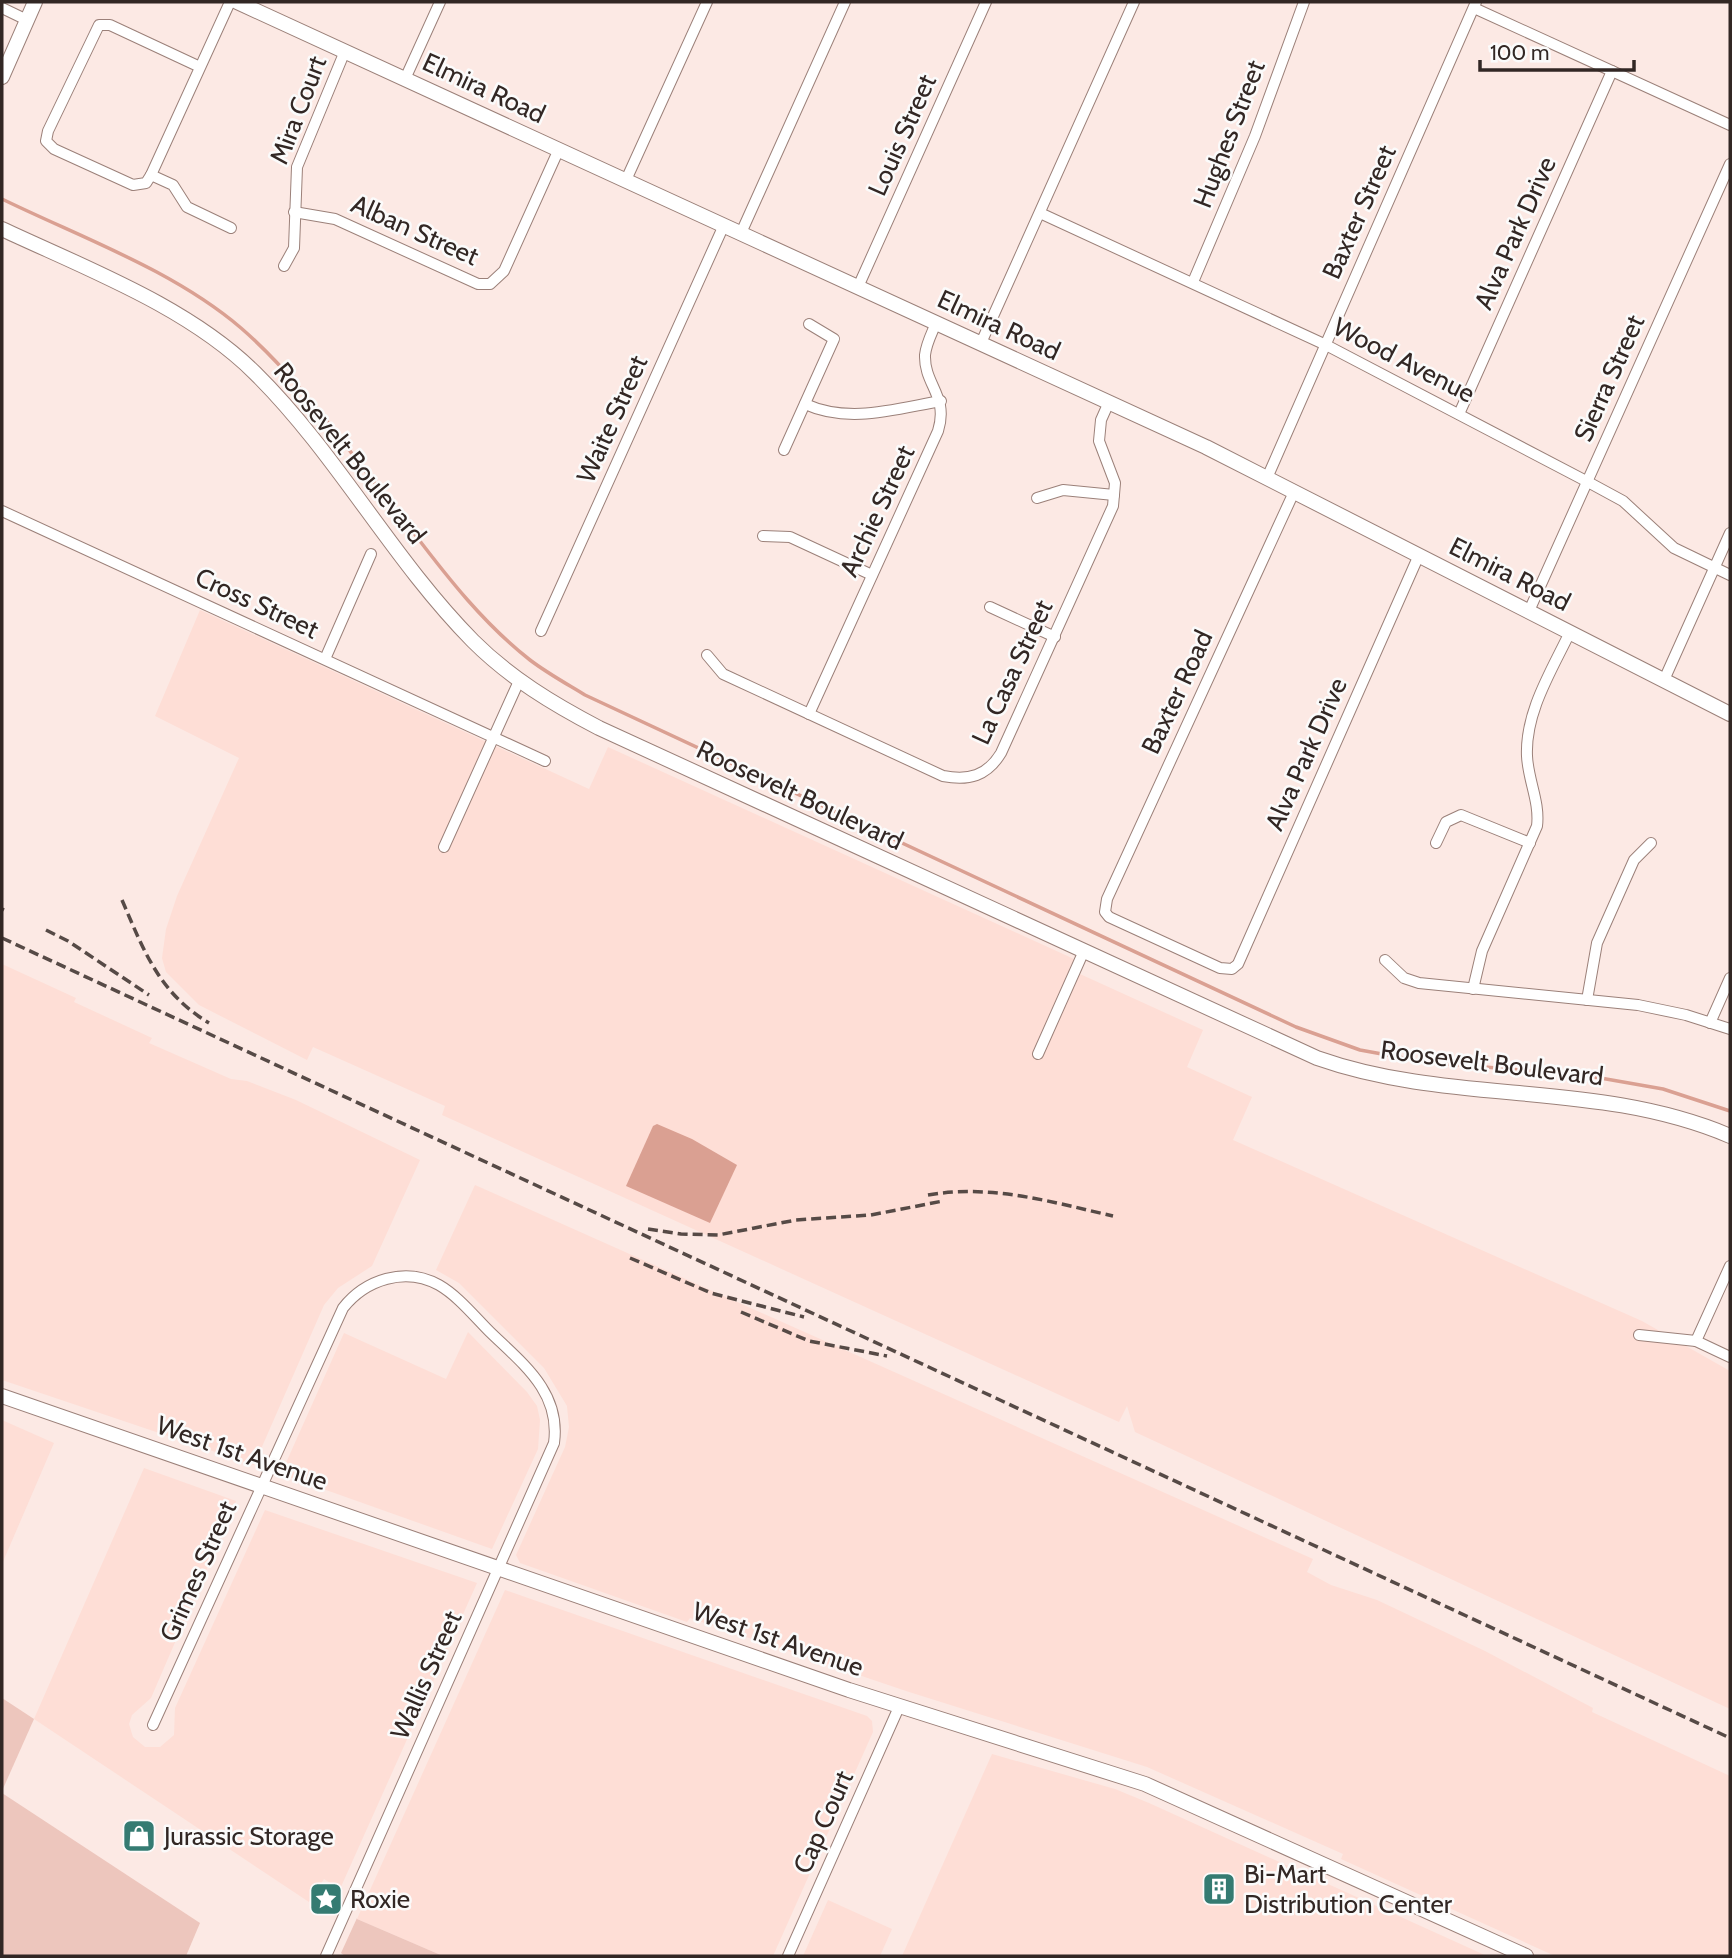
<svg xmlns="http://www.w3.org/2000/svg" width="1732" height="1958" font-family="Cabin,sans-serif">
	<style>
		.built { fill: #feded6 }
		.green { fill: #edc6bd }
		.water { fill: #daa092 }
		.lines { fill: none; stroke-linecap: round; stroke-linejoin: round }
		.stream { stroke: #daa092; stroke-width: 3.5 }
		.street-casing { stroke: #9b8079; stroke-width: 12 }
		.secondary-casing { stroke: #9b8079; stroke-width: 16 }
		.street { stroke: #fff; stroke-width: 10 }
		.secondary { stroke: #fff; stroke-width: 14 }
		.rail { stroke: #564a46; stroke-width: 3.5; stroke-dasharray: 10 5; stroke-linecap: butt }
		.labels { text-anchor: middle; stroke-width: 5; stroke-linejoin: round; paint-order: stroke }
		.street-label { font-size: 26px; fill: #322724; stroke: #fbfbfb }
		.poi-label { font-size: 26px; fill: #322724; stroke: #fbfbfb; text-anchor: start }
	</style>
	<rect width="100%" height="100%" fill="#fce9e4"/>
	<g class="built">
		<polygon points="200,610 589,789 608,747 1074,959 1069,969 1203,1030 1187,1067 1252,1097 1233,1140 1642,1321 1730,1371 1730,1709 1135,1432 1127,1406 1119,1422 442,1115 445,1106 313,1047 307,1060 199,1005 166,972 162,958 166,929 177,896 239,758 155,716"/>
		<polygon points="2,964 76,998 74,1002 152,1038 149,1043 231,1079 247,1081 296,1100 420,1160 372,1266 338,1288 324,1305 254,1465 2,1380"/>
		<polygon points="475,1185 1313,1559 1307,1572 1331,1585 1377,1600 1485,1651 1593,1708 1592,1712 1730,1776 1730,1956 1555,1956 1341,1859 1343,1854 1147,1767 906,1691 690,1618 687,1622 520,1563 516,1555 565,1447 569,1427 567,1406 544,1368 459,1283 436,1270"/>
		<polygon points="468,1332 527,1392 537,1406 540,1420 538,1449 492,1549 281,1474 344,1333 446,1379"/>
		<polygon points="2,1420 54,1443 2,1564"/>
		<polygon points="144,1468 236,1501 151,1698 132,1715 129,1724 133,1737 145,1747 160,1747 174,1735 175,1708 265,1510 477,1583 340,1889 324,1879 309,1902 34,1719"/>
		<polygon points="505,1590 867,1716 872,1721 873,1732 773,1956 443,1956 357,1919"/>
		<polygon points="992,1754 1115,1789 1149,1803 1487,1956 902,1956"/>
		<polygon points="828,1900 892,1929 880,1956 803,1956"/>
	</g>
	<g class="green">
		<polygon points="2,1698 34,1719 2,1791"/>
		<polygon points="2,1793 200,1923 186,1956 2,1956"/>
		<polygon points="357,1918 357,1919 443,1956 345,1956 341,1953"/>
	</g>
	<polygon class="water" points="657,1124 692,1139 737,1165 710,1223 626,1186 653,1126"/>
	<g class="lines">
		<g class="stream">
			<path d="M2,199c80,39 171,71 239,129 53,46 93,103 136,158"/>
			<path d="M413,532c35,46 71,92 117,128 17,13 37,24 55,35l711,332 64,23 66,12 163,14 74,13 67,22"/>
		</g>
		<defs>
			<g id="street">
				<polyline points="2,8 27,20"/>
				<polyline points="1474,8 1730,125"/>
				<polyline points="200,67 110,25 99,25 48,131 46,141 54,149 133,185 146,183 151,175 230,2"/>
				<polyline points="405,79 440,2"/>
				<polyline points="151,175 173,185 187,207 231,228"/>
				<polyline points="626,180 707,2"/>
				<polyline points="294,212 335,219 478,284 490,284 504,271 559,149"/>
				<polyline points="1040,213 1326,345 1588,482 1623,501 1674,548 1730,575"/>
				<polyline points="741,233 845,2"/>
				<polyline points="284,266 294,248 297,167 345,51"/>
				<polyline points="1193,282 1255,136 1304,2"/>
				<polyline points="858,287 986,2"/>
				<polyline points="981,343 1134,2"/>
				<path d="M805,404c44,20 90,5 136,-3"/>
				<polyline points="1459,414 1612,71"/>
				<polyline points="784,450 834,339 809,324"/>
				<polyline points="1267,478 1476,2"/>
				<polyline points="1294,492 1107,899 1105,912 1109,917 1220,968 1232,969 1238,964 1419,555"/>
				<polyline points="1037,498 1063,490 1114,495"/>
				<polyline points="2,511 545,761"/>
				<polyline points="763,536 790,537 872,575"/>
				<polyline points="990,607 1055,637"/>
				<polyline points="1529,611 1730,164"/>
				<polyline points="541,631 724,225"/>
				<path d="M707,655l16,19 220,102c26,5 44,0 58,-23l112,-247 2,-23 -16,-42 2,-21 8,-18"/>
				<polyline points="325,659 371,554"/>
				<polyline points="1664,680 1730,533"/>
				<path d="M809,714l129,-283c11,-35 -14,-46 -13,-76 1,-11 7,-22 11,-32"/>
				<polyline points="1436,843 1446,822 1461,815 1530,843"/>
				<polyline points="444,847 519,681"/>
				<polyline points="1385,960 1404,978 1419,983 1638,1005 1686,1015 1730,1029"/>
				<path d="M1473,989l9,-38 55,-125c3,-24 -9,-46 -10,-70 -2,-44 25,-86 43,-124"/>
				<polyline points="1587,1000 1597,943 1634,860 1651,843"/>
				<polyline points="1710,1023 1730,978"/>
				<polyline points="1038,1054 1083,953"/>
				<polyline points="1639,1335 1696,1341 1730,1357"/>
				<polyline points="1696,1341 1730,1266"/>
				<path d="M153,1725l190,-417c22,-28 62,-42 96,-23 19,11 35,31 51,47 33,32 71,60 64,111l-228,513"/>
				<polyline points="788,1956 899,1707"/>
			</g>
			<g id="secondary">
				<polyline points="237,2 1206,447 1730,714"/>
				<polyline points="2,77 35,2"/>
				<path d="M2,229c83,39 187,78 253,144 82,81 137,186 218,268 37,37 80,63 126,87l718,330c136,48 279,21 413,78"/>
				<polyline points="2,1396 849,1690 1145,1784 1526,1956"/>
			</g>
		</defs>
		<use href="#street" class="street-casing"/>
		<use href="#secondary" class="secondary-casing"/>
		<use href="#street" class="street"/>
		<use href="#secondary" class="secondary"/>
		<g class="rail">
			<path d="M122,900c22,51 37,93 87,123"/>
			<polyline points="2,909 4,910"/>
			<polyline points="46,930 68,941 149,995"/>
			<polyline points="2,938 1730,1738"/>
			<path d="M928,1195c65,-11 123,7 185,21"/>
			<polyline points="648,1229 681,1234 718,1235 796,1220 871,1215 943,1201"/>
			<polyline points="630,1258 711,1293 804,1317"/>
			<polyline points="741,1312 809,1341 887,1356"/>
		</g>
	</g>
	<defs>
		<symbol id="shop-square" viewBox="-11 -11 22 22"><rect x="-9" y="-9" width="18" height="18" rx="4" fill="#357b72" stroke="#fbfbfb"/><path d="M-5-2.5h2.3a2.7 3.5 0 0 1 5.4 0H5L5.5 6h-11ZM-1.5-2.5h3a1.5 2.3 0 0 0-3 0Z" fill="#fff"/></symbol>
		<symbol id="building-square" viewBox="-11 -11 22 22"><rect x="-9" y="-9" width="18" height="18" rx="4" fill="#357b72" stroke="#fbfbfb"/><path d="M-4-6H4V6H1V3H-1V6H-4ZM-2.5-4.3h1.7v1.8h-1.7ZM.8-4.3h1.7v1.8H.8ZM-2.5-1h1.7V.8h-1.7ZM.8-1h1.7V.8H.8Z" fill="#fff"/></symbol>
		<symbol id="sight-square" viewBox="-11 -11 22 22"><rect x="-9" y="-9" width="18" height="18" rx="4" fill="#357b72" stroke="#fbfbfb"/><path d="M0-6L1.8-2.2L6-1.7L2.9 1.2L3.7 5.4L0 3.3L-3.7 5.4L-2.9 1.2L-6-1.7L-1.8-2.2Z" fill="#fff"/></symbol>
	</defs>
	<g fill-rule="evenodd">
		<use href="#shop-square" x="120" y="1817" width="38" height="38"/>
		<use href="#building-square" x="1200" y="1870" width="38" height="38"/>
		<use href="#sight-square" x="307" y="1880" width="38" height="38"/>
	</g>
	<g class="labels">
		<g class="street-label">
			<text transform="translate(484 88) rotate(25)" y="9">Elmira Road</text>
			<text transform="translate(298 110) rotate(-69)" y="9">Mira Court</text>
			<text transform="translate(1229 134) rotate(-69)" y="9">Hughes Street</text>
			<text transform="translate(902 135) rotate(-66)" y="9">Louis Street</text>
			<text transform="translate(1359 212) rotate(-66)" y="9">Baxter Street</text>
			<text transform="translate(415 230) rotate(24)" y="9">Alban Street</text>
			<text transform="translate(1515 233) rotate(-66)" y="9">Alva Park Drive</text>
			<text transform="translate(999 325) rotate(25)" y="9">Elmira Road</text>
			<text transform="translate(1404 360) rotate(27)" y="9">Wood Avenue</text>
			<text transform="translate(1609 378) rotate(-66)" y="9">Sierra Street</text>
			<text transform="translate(612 419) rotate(-66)" y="9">Waite Street</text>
			<text transform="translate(350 453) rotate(51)" y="9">Roosevelt Boulevard</text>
			<text transform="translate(877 511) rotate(-65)" y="9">Archie Street</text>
			<text transform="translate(1510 574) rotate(27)" y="9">Elmira Road</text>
			<text transform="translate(257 603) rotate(25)" y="9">Cross Street</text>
			<text transform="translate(1012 672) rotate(-65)" y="9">La Casa Street</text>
			<text transform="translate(1177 692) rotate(-65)" y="9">Baxter Road</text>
			<text transform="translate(1306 754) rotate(-66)" y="9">Alva Park Drive</text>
			<text transform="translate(800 795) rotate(25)" y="9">Roosevelt Boulevard</text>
			<text transform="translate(1492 1063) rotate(7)" y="9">Roosevelt Boulevard</text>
			<text transform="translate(242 1453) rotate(19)" y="9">West 1st Avenue</text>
			<text transform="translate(198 1571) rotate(-66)" y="9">Grimes Street</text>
			<text transform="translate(778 1639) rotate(19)" y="9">West 1st Avenue</text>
			<text transform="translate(426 1675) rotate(-66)" y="9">Wallis Street</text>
			<text transform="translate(823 1822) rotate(-66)" y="9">Cap Court</text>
		</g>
		<g class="poi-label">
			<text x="164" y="1845">Jurassic Storage</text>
			<text x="1244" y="1883">Bi-Mart<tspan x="1244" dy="30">Distribution Center</tspan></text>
			<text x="350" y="1908">Roxie</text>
		</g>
	</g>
	<rect width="1732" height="1958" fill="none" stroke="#322724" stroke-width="7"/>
	<path d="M1480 60v10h154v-10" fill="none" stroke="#322724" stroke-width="3.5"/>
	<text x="1490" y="60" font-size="21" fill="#322724" stroke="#fbfbfb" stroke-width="5" paint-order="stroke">100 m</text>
</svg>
